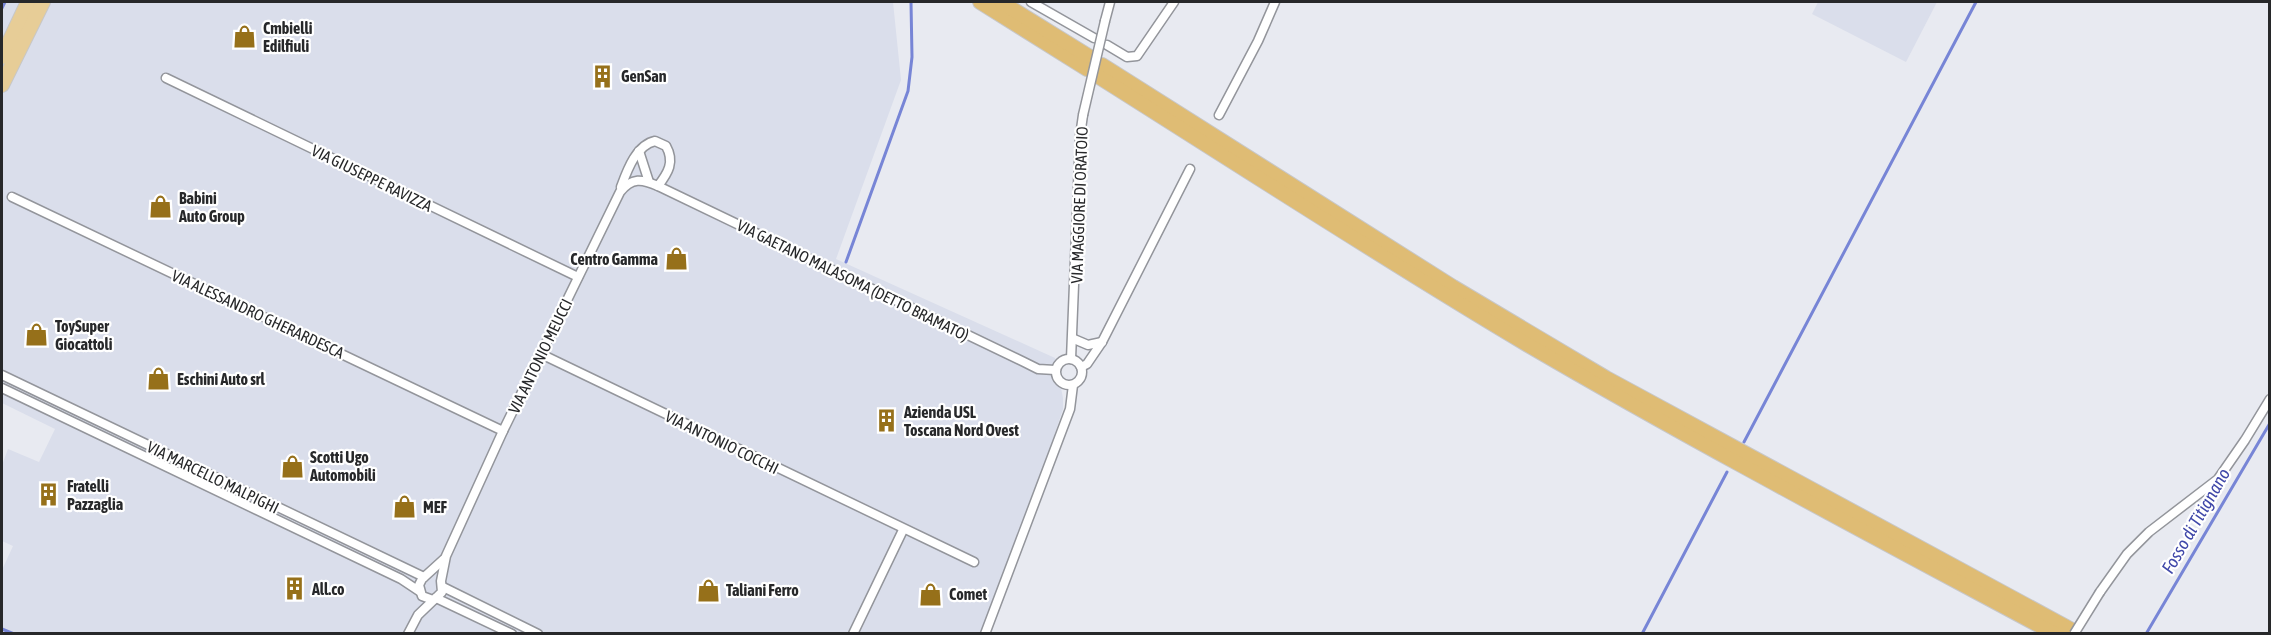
<svg xmlns="http://www.w3.org/2000/svg" width="2271" height="635" font-family="'Asap Condensed',sans-serif">
	<style>
		.built { fill: #dadeeb }
		.lines { fill: none; stroke-linecap: round; stroke-linejoin: round }
		.stream { stroke: #7785d6; stroke-width: 3 }
		.minor-casing { stroke: #93959b; stroke-width: 11 }
		.primary-casing { stroke: #c7c7c8; stroke-width: 16 }
		.trunk-casing { stroke: #c7c7c8; stroke-width: 16 }
		.minor { stroke: #fff; stroke-width: 8 }
		.primary { stroke: #e7cd97; stroke-width: 14 }
		.trunk { stroke: #dfbc74; stroke-width: 14 }
		.minor-bridge-casing { stroke: #93959b; stroke-width: 11; stroke-linecap: butt }
		.minor-bridge { stroke: #fff; stroke-width: 8 }
		.labels { text-anchor: middle; stroke-width: 4.5; stroke-linejoin: round; paint-order: stroke }
		.poi-label { font-size: 16px; font-weight: bold; fill: #27282a; stroke: #fff; text-anchor: start }
		.street-label { font-size: 16px; fill: #27282a; stroke: #fff }
		.water-label { font-size: 18px; font-style: italic; fill: #4048a9; stroke: #fff }
	</style>
	<rect width="100%" height="100%" fill="#e8eaf1"/>
	<g class="built">
		<polygon points="2,2 893,2 901,80 836,259 1055,358 1063,398 1063,409 1034,496 981,633 2,633 2,570 13,546 2,541 2,465 8,449 39,462 55,429 2,403"/>
		<polygon points="1818,2 1937,2 1906,62 1812,14"/>
	</g>
	<g class="lines">
		<g class="stream">
			<polyline points="2,8 5,2"/>
			<polyline points="846,262 908,91 912,57 911,2"/>
			<polyline points="1744,442 1976,2"/>
			<polyline points="2,629 14,634"/>
			<polyline points="1642,634 1727,472"/>
			<polyline points="2146,634 2270,423"/>
		</g>
		<defs>
			<g id="minor">
				<polyline points="1031,2 1094,38"/>
				<polyline points="1105,21 1110,2"/>
				<polyline points="1107,45 1127,57 1137,56 1174,2"/>
				<polyline points="166,78 578,277"/>
				<polyline points="1219,115 1258,41 1275,2"/>
				<polyline points="639,151 649,182"/>
				<path d="M621,187c6,-16 15,-42 34,-46l11,5c9,16 2,27 -8,40"/>
				<polyline points="12,197 503,431"/>
				<polyline points="1074,339 1088,345 1102,342"/>
				<polyline points="541,354 974,562"/>
				<circle cx="1069" cy="372" r="13"/>
				<polyline points="1071,359 1080,136 1083,115"/>
				<polyline points="1081,367 1087,364 1102,342 1190,169"/>
				<polyline points="2,375 424,577"/>
				<polyline points="2,388 401,579 419,591"/>
				<polyline points="443,587 538,634"/>
				<polyline points="2100,592 2127,554 2149,532 2218,479 2245,440 2270,399"/>
				<polyline points="436,598 512,634"/>
				<polyline points="433,600 422,596 419,585 422,579 444,559"/>
				<path d="M408,634l10,-19 24,-23 -1,-11 5,-25 57,-125 117,-239c12,-15 22,-13 38,-6l366,176 14,7 17,1"/>
				<polyline points="853,634 903,530"/>
				<polyline points="985,634 1070,409 1073,385"/>
			</g>
			<g id="primary">
				<polyline points="2,57 28,2"/>
				<polyline points="2,85 43,2"/>
			</g>
			<g id="trunk">
				<polyline points="980,2 1087,69"/>
				<polyline points="1001,2 1090,57"/>
				<polyline points="1102,65 1453,287 1606,378 2070,629"/>
				<path d="M1099,77c143,90 284,182 429,268 173,101 350,194 527,289"/>
			</g>
		</defs>
		<use href="#minor" class="minor-casing"/>
		<use href="#primary" class="primary-casing"/>
		<use href="#trunk" class="trunk-casing"/>
		<use href="#minor" class="minor"/>
		<use href="#primary" class="primary"/>
		<use href="#trunk" class="trunk"/>
		<defs>
			<g id="minor-bridge">
				<polyline points="1083,115 1105,21"/>
				<polyline points="2074,634 2100,592"/>
			</g>
		</defs>
		<use href="#minor-bridge" class="minor-bridge-casing"/>
		<use href="#minor-bridge" class="minor-bridge"/>
	</g>
	<defs>
		<symbol id="shop-bare" viewBox="-9 -9 18 18"><path d="M-5-2.5h2.3a2.7 3.5 0 0 1 5.4 0H5L5.5 6h-11ZM-1.5-2.5h3a1.5 2.3 0 0 0-3 0Z" fill="#96701a" stroke="#fff" stroke-width="2.5" paint-order="stroke"/></symbol>
		<symbol id="building-bare" viewBox="-9 -9 18 18"><path d="M-4-6H4V6H1V3H-1V6H-4ZM-2.5-4.3h1.7v1.8h-1.7ZM.8-4.3h1.7v1.8H.8ZM-2.5-1h1.7V.8h-1.7ZM.8-1h1.7V.8H.8Z" fill="#96701a" stroke="#fff" stroke-width="2.5" paint-order="stroke"/></symbol>
	</defs>
	<g fill-rule="evenodd">
		<use href="#shop-bare" x="228" y="20" width="33" height="33"/>
		<use href="#building-bare" x="586" y="60" width="33" height="33"/>
		<use href="#shop-bare" x="144" y="190" width="33" height="33"/>
		<use href="#shop-bare" x="660" y="242" width="33" height="33"/>
		<use href="#shop-bare" x="20" y="318" width="33" height="33"/>
		<use href="#shop-bare" x="142" y="362" width="33" height="33"/>
		<use href="#building-bare" x="870" y="404" width="33" height="33"/>
		<use href="#shop-bare" x="276" y="450" width="33" height="33"/>
		<use href="#building-bare" x="32" y="478" width="33" height="33"/>
		<use href="#shop-bare" x="388" y="490" width="33" height="33"/>
		<use href="#building-bare" x="278" y="572" width="33" height="33"/>
		<use href="#shop-bare" x="692" y="574" width="33" height="33"/>
		<use href="#shop-bare" x="914" y="578" width="33" height="33"/>
	</g>
	<g class="labels">
		<g class="poi-label">
			<text x="263" y="34">Cmbielli<tspan x="263" dy="18">Edilfiuli</tspan></text>
			<text x="621" y="82">GenSan</text>
			<text x="179" y="204">Babini<tspan x="179" dy="18">Auto Group</tspan></text>
			<text x="658" y="265" text-anchor="end">Centro Gamma</text>
			<text x="55" y="332">ToySuper<tspan x="55" dy="18">Giocattoli</tspan></text>
			<text x="177" y="385">Eschini Auto srl</text>
			<text x="904" y="418">Azienda USL<tspan x="904" dy="18">Toscana Nord Ovest</tspan></text>
			<text x="310" y="463">Scotti Ugo<tspan x="310" dy="18">Automobili</tspan></text>
			<text x="67" y="492">Fratelli<tspan x="67" dy="18">Pazzaglia</tspan></text>
			<text x="423" y="513">MEF</text>
			<text x="312" y="595">All.co</text>
			<text x="726" y="596">Taliani Ferro</text>
			<text x="949" y="600">Comet</text>
		</g>
		<g class="street-label">
			<text transform="translate(372 178) rotate(26)" y="6">VIA GIUSEPPE RAVIZZA</text>
			<text transform="translate(1079 205) rotate(-88)" y="6">VIA MAGGIORE DI ORATOIO</text>
			<text transform="translate(853 280) rotate(26)" y="6">VIA GAETANO MALASOMA (DETTO BRAMATO)</text>
			<text transform="translate(258 314) rotate(25)" y="6">VIA ALESSANDRO GHERARDESCA</text>
			<text transform="translate(540 356) rotate(-64)" y="6">VIA ANTONIO MEUCCI</text>
			<text transform="translate(722 442) rotate(26)" y="6">VIA ANTONIO COCCHI</text>
			<text transform="translate(213 477) rotate(26)" y="6">VIA MARCELLO MALPIGHI</text>
		</g>
		<g class="water-label">
			<text transform="translate(2196 521) rotate(-60)" y="6">Fosso di Titignano</text>
		</g>
	</g>
	<rect width="2271" height="635" fill="none" stroke="#27282a" stroke-width="6"/>
</svg>
